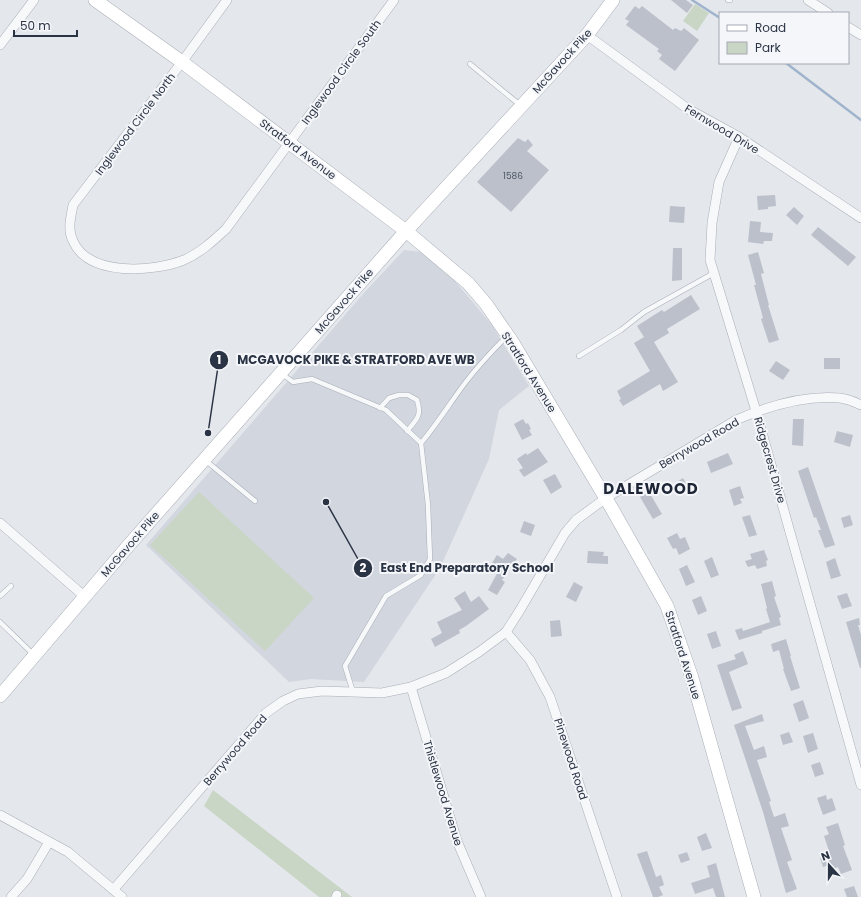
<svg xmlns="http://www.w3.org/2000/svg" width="861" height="897" font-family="Poppins,sans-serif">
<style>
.built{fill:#d2d6de}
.green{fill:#c9d6c5}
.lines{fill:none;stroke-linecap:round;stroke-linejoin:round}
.stream{stroke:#9fb4cc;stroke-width:2.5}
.building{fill:#bbc0ca}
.lane-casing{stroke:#a9aeb7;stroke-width:5.5}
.street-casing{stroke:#a9aeb7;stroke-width:10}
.secondary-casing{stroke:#a9aeb7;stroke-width:14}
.lane{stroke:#f7f8fa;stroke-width:4.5}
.street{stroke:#f7f8fa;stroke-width:9}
.secondary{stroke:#fff;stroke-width:13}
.labels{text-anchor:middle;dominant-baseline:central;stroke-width:4;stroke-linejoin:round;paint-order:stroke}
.number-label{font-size:9px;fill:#4f5766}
.street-label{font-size:11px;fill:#2b3445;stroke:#f4f6f9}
.district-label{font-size:15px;font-weight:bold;letter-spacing:1px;fill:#1d2536;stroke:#f4f6f9}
.leader{fill:none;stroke:#2b3445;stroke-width:1.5}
.callout-dot{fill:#2b3445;stroke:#f4f6f9;stroke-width:1.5}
.mark-label{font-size:12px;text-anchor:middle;font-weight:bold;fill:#fff}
.callout-label{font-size:12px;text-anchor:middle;font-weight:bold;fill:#2b3445;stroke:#f4f6f9;stroke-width:4;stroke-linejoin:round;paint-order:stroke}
</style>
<rect width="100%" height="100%" fill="#e4e7ec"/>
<path class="built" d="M 404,250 L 421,252 L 450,275 L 492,325 L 529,386 L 499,410 L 489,459 L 440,568 L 364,682 L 311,679 L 289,682 L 146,545 L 363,294 Z"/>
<g class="green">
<path d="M 695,4 L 709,13 L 697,31 L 683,21 Z"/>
<path d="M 199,492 L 314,598 L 265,651 L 150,545 Z"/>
<path d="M 213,790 L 352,897 L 319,897 L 204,806 Z"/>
</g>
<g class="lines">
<g class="stream">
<path d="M 692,0 L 720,18"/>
<path d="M 786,63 L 861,120"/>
</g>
</g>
<g class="building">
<path d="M 671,0 L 686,0 L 693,5 L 687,13 Z"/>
<path d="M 635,6 L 639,9 L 642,6 L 673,30 L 675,28 L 681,31 L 684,28 L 699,40 L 675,71 L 659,59 L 662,55 L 657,51 L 659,49 L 626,25 L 629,21 L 625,19 Z"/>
<path d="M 518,138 L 525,142 L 528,139 L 533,145 L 527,151 L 549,170 L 511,212 L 477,182 Z"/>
<path d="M 775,195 L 776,206 L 768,207 L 768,209 L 758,210 L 757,196 Z"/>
<path d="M 670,206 L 685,207 L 684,223 L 669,222 Z"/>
<path d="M 794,207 L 804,216 L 797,225 L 786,215 Z"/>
<path d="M 750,221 L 761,222 L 760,232 L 773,233 L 772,241 L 764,241 L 763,244 L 748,242 Z"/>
<path d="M 818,227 L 856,257 L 848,266 L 811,235 Z"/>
<path d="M 673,248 L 682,248 L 682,280 L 672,281 Z"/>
<path d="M 758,252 L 764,273 L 761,274 L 769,305 L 768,305 L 779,340 L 769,343 L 761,319 L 763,318 L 754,285 L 756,285 L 748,255 Z"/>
<path d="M 691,295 L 700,309 L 667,329 L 669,333 L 654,342 L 678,382 L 663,391 L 660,384 L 623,406 L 619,400 L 621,399 L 617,391 L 650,371 L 634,343 L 644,337 L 637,326 L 662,310 L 664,312 Z"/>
<rect x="824" y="358" width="16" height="11"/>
<path d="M 776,361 L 790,370 L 783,380 L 769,371 Z"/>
<path d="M 523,419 L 526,424 L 528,423 L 531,429 L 529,430 L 532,435 L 522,440 L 514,424 Z"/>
<path d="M 793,419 L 804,419 L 803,446 L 792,445 Z"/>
<path d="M 837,431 L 853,435 L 850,447 L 834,442 Z"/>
<path d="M 538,448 L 548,462 L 524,477 L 519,470 L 523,468 L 517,459 L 526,453 L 527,455 Z"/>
<path d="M 728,453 L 733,464 L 711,473 L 707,462 Z"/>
<path d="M 808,467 L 835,545 L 825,548 L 818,530 L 821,530 L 816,517 L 814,518 L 798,471 Z"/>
<path d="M 555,474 L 562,487 L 551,494 L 543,480 Z"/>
<path d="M 683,478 L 690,490 L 684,493 L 677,482 Z"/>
<path d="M 740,486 L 744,498 L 740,499 L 742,503 L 734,506 L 729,490 Z"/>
<path d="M 649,492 L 662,514 L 653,519 L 640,497 Z"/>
<path d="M 750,515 L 757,535 L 749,537 L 742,517 Z"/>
<path d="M 850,515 L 853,525 L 844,528 L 841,518 Z"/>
<path d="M 524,521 L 535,525 L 531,536 L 520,532 Z"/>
<path d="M 677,533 L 680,539 L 685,537 L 690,549 L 679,555 L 676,548 L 673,549 L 667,538 Z"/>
<path d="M 764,550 L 768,560 L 766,561 L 767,566 L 757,569 L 755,565 L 748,567 L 745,561 L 752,559 L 750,554 Z"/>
<path d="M 588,551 L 604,552 L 603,556 L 608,556 L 608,564 L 587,563 Z"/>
<path d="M 508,553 L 517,559 L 502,580 L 505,582 L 497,595 L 488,590 L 500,568 L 492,563 L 497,555 L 503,559 Z"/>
<path d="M 712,557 L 719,575 L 711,578 L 704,561 Z"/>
<path d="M 835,558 L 841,576 L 831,579 L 826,562 Z"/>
<path d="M 687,565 L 695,582 L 686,586 L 679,569 Z"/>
<path d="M 772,581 L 776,596 L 774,597 L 781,617 L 779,618 L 781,625 L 762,631 L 762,633 L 739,640 L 735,630 L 742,628 L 743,631 L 770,622 L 766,609 L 767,608 L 761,584 Z"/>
<path d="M 574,582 L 583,587 L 576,602 L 566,597 Z"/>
<path d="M 465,591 L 471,602 L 479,596 L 489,609 L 466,626 L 459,630 L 460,633 L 435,647 L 431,639 L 442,633 L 437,622 L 462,610 L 454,598 Z"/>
<path d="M 847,593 L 852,606 L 842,609 L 837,596 Z"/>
<path d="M 701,596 L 707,611 L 698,615 L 692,600 Z"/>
<path d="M 859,618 L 860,625 L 858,625 L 861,635 L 861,668 L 860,668 L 846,622 Z"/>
<path d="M 560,620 L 562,636 L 551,637 L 550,621 Z"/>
<path d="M 716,631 L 721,646 L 712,649 L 707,634 Z"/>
<path d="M 786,639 L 791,656 L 790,656 L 800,688 L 791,691 L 783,669 L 784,669 L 779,650 L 773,652 L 771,644 Z"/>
<path d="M 743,651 L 748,664 L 729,672 L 742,708 L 732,711 L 717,665 L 736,659 L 734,655 Z"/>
<path d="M 803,700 L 809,718 L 799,722 L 793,704 Z"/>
<path d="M 762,714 L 764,721 L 745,726 L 754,750 L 764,746 L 767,757 L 757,760 L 771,801 L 769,802 L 774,817 L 785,813 L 789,826 L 781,828 L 792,860 L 787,862 L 797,889 L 786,893 L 763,812 L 734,725 Z"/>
<path d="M 789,732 L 793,742 L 783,745 L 780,735 Z"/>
<path d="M 813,733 L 818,749 L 808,753 L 803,736 Z"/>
<path d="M 820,762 L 824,774 L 815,777 L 811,765 Z"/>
<path d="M 826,795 L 827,800 L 832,798 L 836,810 L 823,815 L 817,798 Z"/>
<path d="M 838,823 L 845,845 L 843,846 L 852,870 L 841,874 L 838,867 L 830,870 L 829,865 L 823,867 L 820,858 L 830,854 L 824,836 L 829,834 L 826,827 Z"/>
<path d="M 706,833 L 712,848 L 702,851 L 697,837 Z"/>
<path d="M 647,851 L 656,877 L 661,875 L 664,885 L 659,887 L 663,895 L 658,897 L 653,897 L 637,854 Z"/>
<path d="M 687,852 L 690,860 L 681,863 L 678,855 Z"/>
<path d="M 716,863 L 725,897 L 716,897 L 713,888 L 695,894 L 691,883 L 710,877 L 707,866 Z"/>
<path d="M 854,886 L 858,897 L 847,897 L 844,889 Z"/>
</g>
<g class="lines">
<defs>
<g id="lane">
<path d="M 728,0 L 730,0"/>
<path d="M 470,64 L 520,105"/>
<path d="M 579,356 L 621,330 L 644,312 L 714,273"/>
<path d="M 282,374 L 293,382 L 312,379 L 386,410 L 421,443 C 437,424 450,403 465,383 C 478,366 492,351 507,336"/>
<path d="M 380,408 L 389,398 L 399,395 L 408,395 L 417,400 C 422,416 417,419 407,431"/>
<path d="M 205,460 L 255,501"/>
<path d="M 0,596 L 11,586"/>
<path d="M 0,622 L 34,655"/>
<path d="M 353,692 L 345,666 L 386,596 L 421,575 L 430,559 L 428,505 L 421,443"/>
</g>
<g id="street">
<path d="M 227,0 L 182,62 L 73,205 C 71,217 67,229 73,241 C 89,277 154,272 184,260 C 200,253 213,241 226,229 L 394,0"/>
<path d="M 808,0 L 828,13"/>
<path d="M 848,27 L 861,35"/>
<path d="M 587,35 L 688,109 L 739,137 L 861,218"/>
<path d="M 0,45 L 34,0"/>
<path d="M 739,137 L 719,182 L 712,223 L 710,260 L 756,411 L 861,785"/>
<path d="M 0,523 L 84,596"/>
<path d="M 506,632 L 530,660 L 550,697 L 617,897"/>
<path d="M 411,687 L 457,841 L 481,897"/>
<path d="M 0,815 L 68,852 L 122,897"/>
<path d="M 114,889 L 266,713 L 283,701 L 298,694 L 322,691 L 382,693 L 411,687 L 446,673 L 479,652 L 506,632 L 520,610 L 565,533 L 576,520 L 606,498 L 736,420 C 768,406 805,395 840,398 C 847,399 855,402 861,405"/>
<path d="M 11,897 L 27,879 L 49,842"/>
<path d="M 336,897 L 337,895"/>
</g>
<g id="secondary">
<path d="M 95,0 L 182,62 L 406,231 L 468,283 L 486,304 L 513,343 L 611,507 L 667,606 L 692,678 L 754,897"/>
<path d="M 0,696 L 128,546 L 406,231 L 587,35 L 613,0"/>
</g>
</defs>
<use href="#lane" class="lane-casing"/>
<use href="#street" class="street-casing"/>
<use href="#secondary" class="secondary-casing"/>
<use href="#lane" class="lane"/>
<use href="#street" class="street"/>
<use href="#secondary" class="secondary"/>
</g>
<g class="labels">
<g class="number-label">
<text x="513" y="176">1586</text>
</g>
<g class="street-label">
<text transform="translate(562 61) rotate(-48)">McGavock Pike</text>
<text transform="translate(341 72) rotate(-54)">Inglewood Circle South</text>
<text transform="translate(135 124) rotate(-53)">Inglewood Circle North</text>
<text transform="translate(722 129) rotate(31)">Fernwood Drive</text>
<text transform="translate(298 149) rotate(37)">Stratford Avenue</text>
<text transform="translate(344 301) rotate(-49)">McGavock Pike</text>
<text transform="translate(529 372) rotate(58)">Stratford Avenue</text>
<text transform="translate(699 443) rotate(-30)">Berrywood Road</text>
<text transform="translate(770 460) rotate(74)">Ridgecrest Drive</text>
<text transform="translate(130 544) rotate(-49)">McGavock Pike</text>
<text transform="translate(683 655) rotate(72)">Stratford Avenue</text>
<text transform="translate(235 750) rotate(-49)">Berrywood Road</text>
<text transform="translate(571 759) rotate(72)">Pinewood Road</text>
<text transform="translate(443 793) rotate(73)">Thistlewood Avenue</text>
</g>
<g class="district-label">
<text x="651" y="488">DALEWOOD</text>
</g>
</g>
<path class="leader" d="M208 433L219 360M326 502L363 568"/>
<g class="callout-dot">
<circle cx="208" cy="433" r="4"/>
<circle cx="326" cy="502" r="4"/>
<circle cx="219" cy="360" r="10"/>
<circle cx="363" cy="568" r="10"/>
</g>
<g class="mark-label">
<text x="219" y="364">1</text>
<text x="363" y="572">2</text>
</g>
<g class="callout-label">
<text x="356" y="364">MCGAVOCK PIKE &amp; STRATFORD AVE WB</text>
<text x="467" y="572">East End Preparatory School</text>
</g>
<rect x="719" y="12" width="130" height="52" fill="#f4f6f9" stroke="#a4a8b1"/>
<rect x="727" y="25" width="20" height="6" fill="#ffffff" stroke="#a4a8b1"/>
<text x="755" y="32" font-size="12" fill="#2b3445">Road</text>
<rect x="727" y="42" width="20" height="12" fill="#c9d6c5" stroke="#a4a8b1"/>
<text x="755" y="52" font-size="12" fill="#2b3445">Park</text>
<g transform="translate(829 865) rotate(339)" stroke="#f4f6f9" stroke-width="3" paint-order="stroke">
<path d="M0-3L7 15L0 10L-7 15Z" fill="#2b3445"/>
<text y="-6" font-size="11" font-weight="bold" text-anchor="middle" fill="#2b3445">N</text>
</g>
<path d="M14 30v6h63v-6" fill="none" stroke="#2b3445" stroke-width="2"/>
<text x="20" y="30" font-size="12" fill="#2b3445" stroke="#f4f6f9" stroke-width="3" paint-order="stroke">50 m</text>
</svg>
